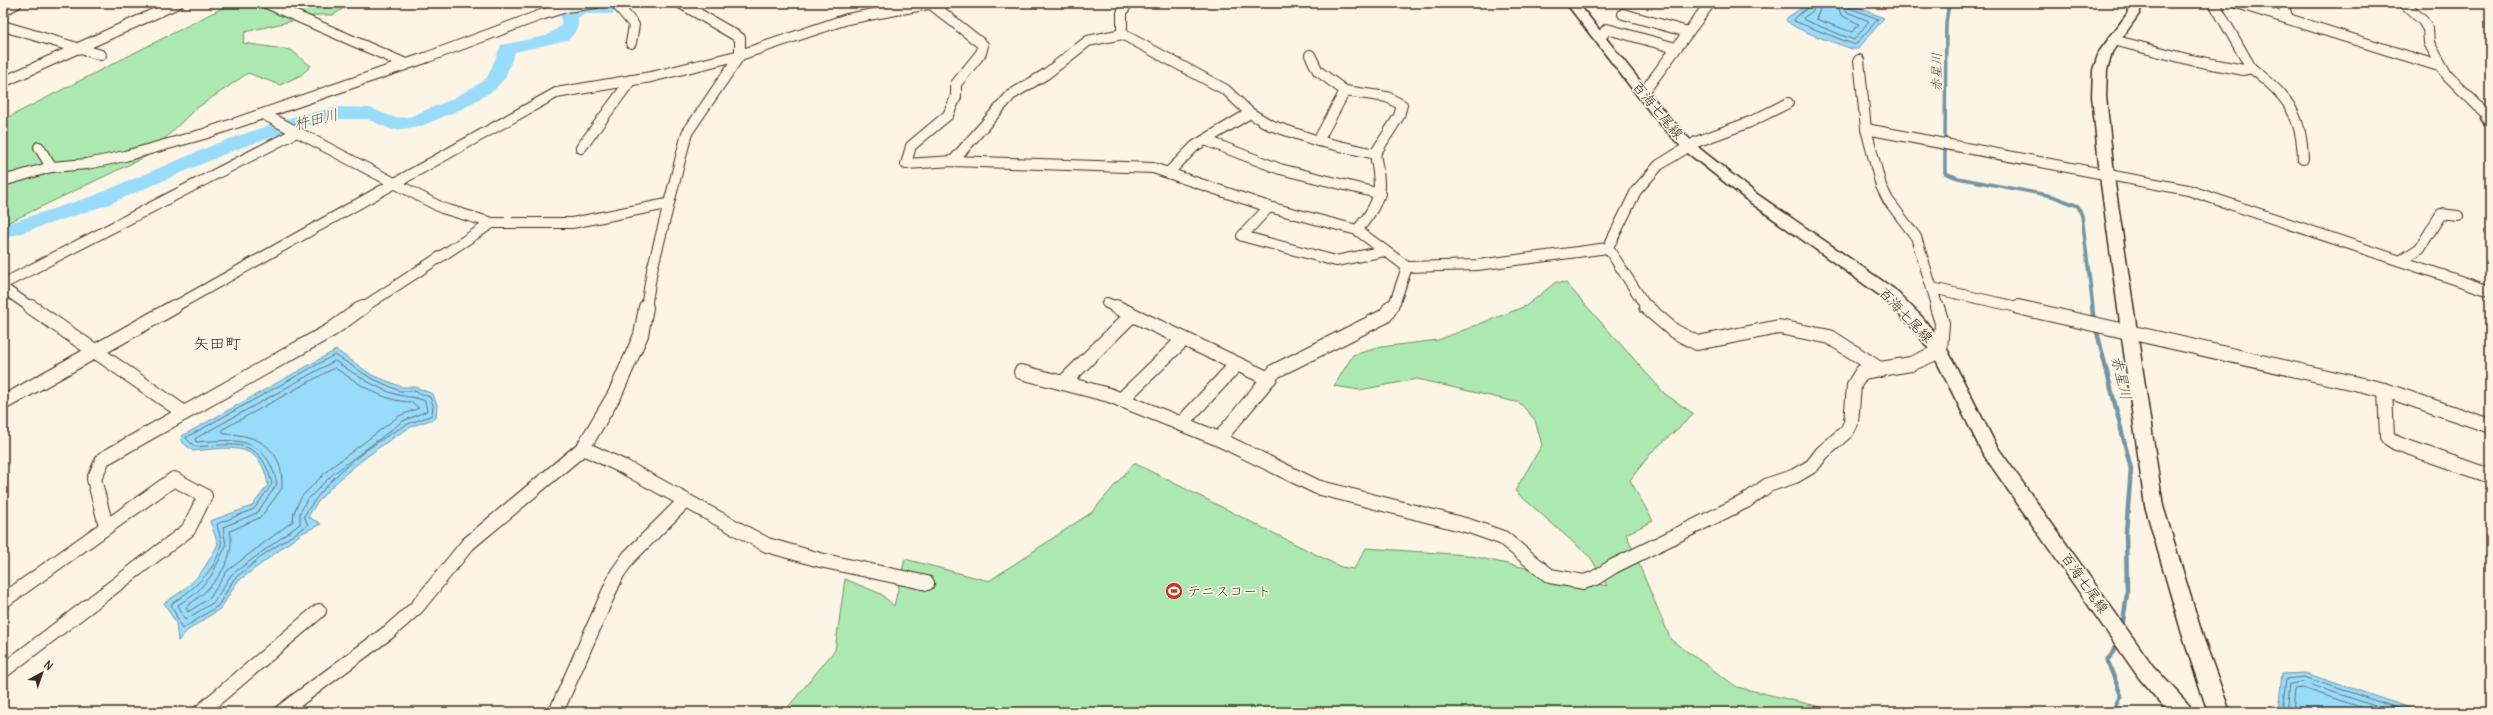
<svg xmlns="http://www.w3.org/2000/svg" width="2493" height="715" font-family="Delius,'Klee One',sans-serif">
<style>
.green{fill:#ace9b0;stroke:#748a67}
.water{fill:#99dbfb;stroke:#7394a3}
.lines{fill:none;stroke-linecap:round;stroke-linejoin:round}
.shore{stroke:#617176;stroke-width:1}
.stream-far1{stroke:#7394a3;stroke-width:3.5}
.stream{stroke:#7394a3;stroke-width:4.5}
.river{fill:#99dbfb;fill-rule:evenodd}
.street-far1-casing{stroke:#3b2a1e;stroke-width:12}
.street-casing{stroke:#3b2a1e;stroke-width:16}
.secondary-casing{stroke:#3b2a1e;stroke-width:3}
.street-far1{stroke:#fcf5e5;stroke-width:10}
.street{stroke:#fcf5e5;stroke-width:14}
.secondary{fill:#fcf5e5;fill-rule:evenodd}
.labels{text-anchor:middle;dominant-baseline:central;stroke-width:3.5;stroke-linejoin:round;paint-order:stroke}
.far-water-label{font-size:13px;font-style:italic;fill:#525655;stroke:#fcf5e5}
.street-label{font-size:14px;fill:#3b2a1e;stroke:#fcf5e5}
.poi-label{font-size:14px;fill:#3b2a1e;stroke:#fcf5e5;text-anchor:start}
.water-label{font-size:15px;font-style:italic;fill:#525655;stroke:#fcf5e5}
.quarter-label{font-size:16px;fill:#3b2a1e;stroke:#fcf5e5}
</style>
<rect width="100%" height="100%" fill="#fcf5e5"/>
<filter id="ink" filterUnits="userSpaceOnUse"><feTurbulence type="fractalNoise" baseFrequency=".025" numOctaves="2"/><feDisplacementMap in="SourceGraphic" scale="8" xChannelSelector="R" yChannelSelector="G"/><feConvolveMatrix kernelMatrix="1 2 1 2 8 2 1 2 1" color-interpolation-filters="sRGB"/></filter>
<g filter="url(#ink)">
<g class="green">
<path d="M 232,3 L 352,3 L 333,15 L 318,15 L 245,32 L 243,43 L 291,50 L 311,66 L 301,75 L 280,85 L 248,73 L 194,110 L 147,156 L 3,225 L 3,120 Z"/>
<path d="M 1556,282 L 1566,283 L 1665,394 L 1694,414 L 1652,452 L 1630,480 L 1653,521 L 1626,534 L 1671,640 L 1737,687 L 1842,712 L 784,712 L 835,650 L 845,579 L 881,594 L 894,606 L 905,559 L 989,581 L 1092,512 L 1134,463 L 1341,567 L 1354,569 L 1366,548 L 1467,555 L 1607,586 L 1591,558 L 1515,491 L 1542,445 L 1535,420 L 1520,403 L 1417,379 L 1360,390 L 1334,386 L 1353,355 L 1381,347 L 1438,340 L 1526,306 Z"/>
</g>
<g class="water">
<path d="M 1809,3 L 1847,3 L 1884,18 L 1858,49 L 1852,49 C 1837,43 1795,31 1786,20 L 1788,17 Z"/>
<path d="M 336,350 L 372,375 L 402,387 L 415,387 L 433,394 L 437,405 L 436,418 C 426,422 415,424 407,429 C 377,447 323,487 308,517 L 321,524 L 302,533 L 237,582 L 221,608 L 187,631 L 178,641 L 176,623 L 164,603 C 194,584 201,576 218,544 L 210,521 L 252,506 L 268,485 C 261,439 228,448 193,451 L 181,441 L 182,436 Z"/>
<path d="M 2305,673 L 2422,712 L 2278,712 L 2282,674 Z"/>
</g>
<g class="lines">
<g class="shore">
<path d="M 1810,3 L 1809,7 L 1794,18 L 1794,21 L 1855,45 L 1878,19 L 1850,8 L 1848,3"/>
<path d="M 1816,3 L 1813,11 L 1803,18 L 1804,20 L 1854,40 L 1869,21 L 1847,12 L 1843,3"/>
<path d="M 1822,3 L 1816,19 L 1852,32 L 1859,24 L 1841,15 L 1837,3"/>
<path d="M 335,355 L 371,378 L 400,391 L 414,391 L 430,397 L 433,405 L 432,415 C 424,419 414,421 406,425 C 368,445 326,479 304,516 L 308,525 L 266,553 L 234,579 L 218,606 L 182,629 L 171,604 C 191,591 216,571 221,546 C 222,540 218,530 217,524 L 254,509 L 272,484 C 261,437 235,444 195,447 L 186,438 Z"/>
<path d="M 335,361 C 355,374 375,388 398,395 C 407,397 416,397 425,401 L 427,411 L 403,421 L 333,474 L 307,500 L 300,513 L 300,524 L 231,575 L 214,602 L 185,620 L 178,605 L 195,594 L 211,576 L 226,546 L 223,527 L 257,513 L 277,484 C 266,436 238,439 196,442 L 195,439 Z"/>
<path d="M 335,368 C 358,383 383,402 412,402 L 419,408 L 399,416 L 329,469 L 302,496 L 294,512 L 293,521 L 227,571 L 210,598 L 188,612 L 186,607 C 210,590 237,563 230,531 L 261,517 L 282,488 C 284,449 259,434 224,434 L 222,430 Z"/>
<path d="M 2282,712 L 2286,679 L 2304,677 L 2409,712"/>
<path d="M 2287,712 L 2290,684 L 2303,682 L 2393,712"/>
<path d="M 2293,712 L 2295,689 L 2303,688 L 2375,712"/>
</g>
<g class="stream-far1">
<path d="M 1945,141 L 1946,23 L 1949,3"/>
<path d="M 1945,145 L 1945,173 L 1958,178 L 2052,196 L 2078,206 L 2082,216 L 2093,308"/>
</g>
<g class="stream">
<path d="M 2092,307 L 2094,321"/>
<path d="M 2096,328 L 2131,469 L 2126,532 L 2127,594 L 2122,628"/>
<path d="M 2112,712 L 2121,695 L 2107,660 L 2114,652 L 2117,640"/>
</g>
<path class="river" d="M 605,3 L 623,3 L 613,14 L 584,14 L 578,17 C 579,28 576,33 567,40 L 515,52 L 505,78 L 494,90 L 464,108 L 419,127 L 393,130 L 367,119 L 339,119 L 307,125 L 232,151 L 107,205 L 3,239 L 3,225 L 93,196 L 218,143 L 296,116 L 339,107 L 370,108 L 396,118 L 409,117 L 450,100 L 482,82 L 488,76 L 501,45 L 546,36 L 561,26 C 562,22 560,17 562,13 C 570,0 595,10 605,3 Z"/>
<defs>
<g id="street-far1">
<path d="M 266,3 L 406,64"/>
<path d="M 621,3 L 619,7 L 634,25 L 631,43"/>
<path d="M 2237,3 L 2442,67"/>
<path d="M 2282,3 L 2288,18"/>
<path d="M 2404,3 L 2423,21 L 2428,29 L 2429,43 L 2447,75 L 2490,118"/>
<path d="M 931,4 L 983,45 L 981,53 L 956,84 L 956,97 L 948,115 L 911,146 L 906,164 L 953,161 L 1153,168 L 1269,207 L 1357,230 L 1407,267 L 1395,302 L 1391,308"/>
<path d="M 3,11 L 17,3"/>
<path d="M 1623,14 L 1688,32"/>
<path d="M 3,26 L 101,55"/>
<path d="M 1122,34 L 1122,13 L 1127,3"/>
<path d="M 1600,38 L 1607,29 L 1676,48"/>
<path d="M 2113,40 L 2191,60 L 2244,70 L 2251,68 L 2214,3"/>
<path d="M 1310,55 L 1318,71 L 1345,91"/>
<path d="M 1859,60 L 1866,129 L 1881,186 L 1888,200 L 1916,237 L 1938,308"/>
<path d="M 2251,68 C 2286,94 2302,114 2303,159"/>
<path d="M 3,82 L 178,3"/>
<path d="M 1643,93 L 1710,3"/>
<path d="M 263,114 L 442,208 L 492,223 L 572,223 L 667,204"/>
<path d="M 1866,129 L 2188,190 L 2490,291"/>
<path d="M 1205,140 L 1280,169 L 1381,194"/>
<path d="M 1318,141 L 1345,91 L 1387,97 L 1402,105 L 1399,116 L 1375,154 C 1382,190 1382,202 1357,230"/>
<path d="M 39,147 L 51,167"/>
<path d="M 581,148 L 631,80"/>
<path d="M 953,161 L 1011,95 L 1046,74 L 1088,41 L 1122,34 L 1226,90 L 1250,113 L 1270,125 L 1318,141 L 1375,154"/>
<path d="M 1169,172 L 1195,146 L 1250,113"/>
<path d="M 3,181 L 51,167 L 87,164 L 125,156 L 204,134 L 428,57 L 541,15 L 566,7 L 596,3"/>
<path d="M 1269,207 L 1242,236 L 1336,261 L 1385,251"/>
<path d="M 1608,248 L 1647,308"/>
<path d="M 2400,261 L 2420,248 L 2441,214 L 2458,216"/>
<path d="M 1407,267 L 1478,265 L 1608,248 L 1636,191 L 1659,165 L 1696,142 L 1750,122 L 1788,103"/>
<path d="M 3,284 L 297,132"/>
<path d="M 3,288 L 32,308"/>
<path d="M 1932,288 L 2022,308"/>
<path d="M 1107,303 L 1118,308"/>
<path d="M 172,308 L 556,93 L 651,77 L 740,55 L 847,19 L 934,3"/>
<path d="M 362,308 L 492,223"/>
<path d="M 646,308 L 652,270 L 687,133 L 740,55 L 740,38 L 680,3"/>
</g>
<g id="street">
<path d="M 31,307 L 183,412"/>
<path d="M 1116,307 L 1269,379"/>
<path d="M 1646,307 L 1674,331 L 1697,343 L 1779,327 L 1830,337 L 1881,370"/>
<path d="M 2018,307 L 2385,390"/>
<path d="M 1021,372 L 1109,395 L 1219,439 L 1317,487 L 1469,526 L 1503,538 L 1550,576 L 1584,582 L 1595,578 L 1614,566 L 1746,501 L 1768,485 L 1795,476 L 1812,466 L 1822,453 L 1847,431 L 1851,423 L 1854,385 L 1862,372 L 1911,364 L 1940,351 L 1942,323 L 1937,307"/>
<path d="M 1063,383 L 1132,315"/>
<path d="M 1121,400 L 1184,339"/>
<path d="M 3,403 L 174,307"/>
<path d="M 1181,424 L 1237,364"/>
<path d="M 2490,426 L 2385,390 L 2387,437 L 2396,443 L 2490,476"/>
<path d="M 1219,439 L 1275,371 L 1385,316 L 1391,307"/>
<path d="M 583,448 L 626,468 L 767,545 L 820,560 L 927,583"/>
<path d="M 106,526 L 94,479 L 103,459 L 331,330 L 363,307"/>
<path d="M 3,601 L 174,479 L 205,496 L 188,530 L 3,671"/>
<path d="M 200,712 L 319,611"/>
<path d="M 281,712 L 390,631 L 417,607 L 468,544 L 583,448 L 615,394 L 641,335 L 646,307"/>
<path d="M 556,712 L 617,574 L 629,557 L 685,501"/>
</g>
<g id="secondary">
<path d="M 1566,3 L 1578,3 L 1663,110 L 1694,144 L 1757,194 L 1894,289 L 1923,318 L 1948,351 L 1996,445 L 2153,666 L 2189,705 L 2192,712 L 2168,712 L 2139,678 L 1983,454 L 1933,354 L 1911,326 L 1882,297 L 1747,200 L 1684,150 L 1653,116 Z"/>
<path d="M 2131,3 L 2143,3 L 2139,14 L 2112,52 L 2107,70 L 2106,96 L 2115,184 L 2163,506 L 2203,637 L 2230,712 L 2208,712 L 2183,637 L 2145,506 L 2101,184 L 2092,96 L 2093,70 L 2099,52 L 2127,14 Z"/>
<path d="M 2490,114 L 2490,126 L 2485,125 L 2481,118 L 2483,115 Z"/>
</g>
</defs>
<use href="#street-far1" class="street-far1-casing"/>
<use href="#street" class="street-casing"/>
<use href="#secondary" class="secondary-casing"/>
<use href="#street-far1" class="street-far1"/>
<use href="#street" class="street"/>
<use href="#secondary" class="secondary"/>
</g>
</g>
<defs>
<symbol id="stadium-disc" viewBox="-11 -11 22 22"><circle r="9.5" fill="#c8321e" stroke="#fcf5e5"/><path d="M0-5a6.5 5 0 1 0 0 10a6.5 5 0 1 0 0-10ZM-3.5-1.8h7v3.6h-7Z" fill="#fff"/></symbol>
</defs>
<g fill-rule="evenodd">
<use href="#stadium-disc" x="1164" y="581" width="20" height="20"/>
</g>
<g class="labels">
<g class="far-water-label">
<text transform="translate(1936 72) rotate(-90)">赤星川</text>
</g>
<g class="street-label">
<text transform="translate(1658 110) rotate(50)">百海七尾線</text>
<text transform="translate(1906 315) rotate(46)">百海七尾線</text>
<text transform="translate(2085 583) rotate(55)">百海七尾線</text>
</g>
<g class="poi-label">
<text x="1187" y="591">テニスコート</text>
</g>
<g class="water-label">
<text transform="translate(316 119) rotate(-14)">杵田川</text>
<text transform="translate(2122 378) rotate(77)">赤星川</text>
</g>
<g class="quarter-label">
<text x="217" y="343">矢田町</text>
</g>
</g>
<rect width="2493" height="715" fill="none" stroke="#fcf5e5" stroke-width="16"/>
<rect x="8" y="8" width="2477" height="699" fill="none" stroke="#3b2a1e" stroke-width="1.5" filter="url(#ink)"/>
<g transform="translate(42 673) rotate(40)" stroke="#fcf5e5" stroke-width="3" paint-order="stroke">
<path d="M0-3L7 15L0 10L-7 15Z" fill="#3b2a1e"/>
<text y="-6" font-size="11" font-weight="bold" text-anchor="middle" fill="#3b2a1e">N</text>
</g>
</svg>
